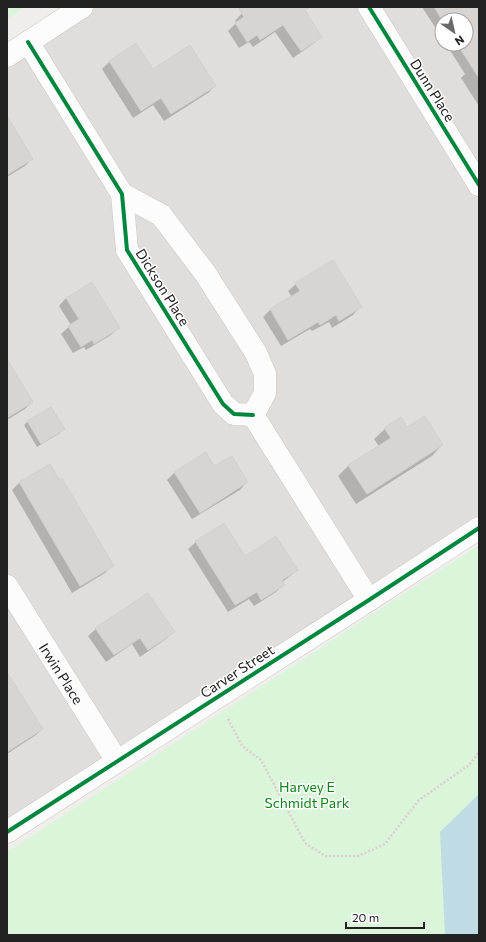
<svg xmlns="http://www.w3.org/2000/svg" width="486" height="942" font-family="Commissioner,sans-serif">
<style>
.residential{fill:#dfdedc;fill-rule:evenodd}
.park{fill:#daf5da}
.water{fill:#bfdbe3}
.shadow{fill:#0003}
.building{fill:#d7d4d2;stroke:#d3d0cc}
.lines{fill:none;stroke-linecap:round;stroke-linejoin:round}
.minor-casing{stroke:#c9c8c7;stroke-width:23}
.path{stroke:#dccecd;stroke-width:2.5;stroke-dasharray:2 2;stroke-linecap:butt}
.minor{stroke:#fdfcfc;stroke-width:22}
.cycleway-casing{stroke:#fff;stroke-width:6}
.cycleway{stroke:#00873e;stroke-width:4}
.labels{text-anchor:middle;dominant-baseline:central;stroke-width:3;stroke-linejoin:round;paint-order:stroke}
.street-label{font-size:14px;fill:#222;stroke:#fff}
.park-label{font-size:14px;fill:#0c8416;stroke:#fff}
</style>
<rect width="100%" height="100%" fill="#f0eeeb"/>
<path class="residential" d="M 82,7 L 479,7 L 479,528 L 7,832 L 7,58 ZM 442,20 L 466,20 L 466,44 L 442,44 Z"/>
<g class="park">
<path d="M 7,7 L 26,7 L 7,19 Z"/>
<path d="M 479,545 L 479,935 L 7,935 L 7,852 Z"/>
</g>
<path class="water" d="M 479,794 L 479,935 L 445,935 L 440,832 Z"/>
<g class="shadow">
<path d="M 252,7 L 301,7 L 321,37 L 313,44 L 293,58 L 275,32 L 253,47 L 249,42 L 239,48 L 228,31 L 236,23 L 235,21 L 242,13 Z"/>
<path d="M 422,7 L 479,7 L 479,106 L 461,78 L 465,74 L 446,44 L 466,44 L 466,20 L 442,20 L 442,38 Z"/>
<path d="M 110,61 L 215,86 L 208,93 L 164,121 L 153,105 L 133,118 L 102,69 Z"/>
<path d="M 7,134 L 32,159 L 25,166 L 7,177 Z"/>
<path d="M 296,284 L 360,307 L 353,315 L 332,328 L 329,322 L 312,331 L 310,329 L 281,346 L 263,317 L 270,310 L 292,297 L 288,291 Z"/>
<path d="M 66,298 L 119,327 L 111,335 L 86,350 L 84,347 L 73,353 L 61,334 L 71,325 L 59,306 Z"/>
<path d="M 7,369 L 32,402 L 25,409 L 7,420 Z"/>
<path d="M 28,421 L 63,429 L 60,433 L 37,447 L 24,425 Z"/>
<path d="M 407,428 L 442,445 L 432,456 L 356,504 L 338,476 L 349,465 L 379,446 L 374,439 L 385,429 Z"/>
<path d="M 50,465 L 113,565 L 105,573 L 72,593 L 12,490 L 19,483 Z"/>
<path d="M 214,468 L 247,482 L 240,490 L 192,519 L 167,480 L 175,472 Z"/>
<path d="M 196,542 L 245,557 L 297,570 L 289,577 L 282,582 L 284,585 L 276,592 L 254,606 L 249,599 L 228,612 L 188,549 Z"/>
<path d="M 96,629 L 173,632 L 166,639 L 140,657 L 132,644 L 106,662 L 88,636 Z"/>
<path d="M 7,688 L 42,729 L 36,735 L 7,754 Z"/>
</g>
<g class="building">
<path d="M 238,7 L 310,7 L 305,10 L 322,37 L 301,51 L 283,25 L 260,40 L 257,35 L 247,42 L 235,23 L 244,17 Z"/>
<path d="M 434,7 L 479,7 L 479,78 L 457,44 L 466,44 L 466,20 L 442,20 Z"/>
<path d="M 136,43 L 153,69 L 190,45 L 216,86 L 171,114 L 161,98 L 141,111 L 109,61 Z"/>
<path d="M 7,116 L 33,159 L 7,175 Z"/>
<path d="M 333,260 L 362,307 L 339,321 L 336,315 L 320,325 L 318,322 L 288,340 L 270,309 L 300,291 L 295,283 Z"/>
<path d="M 92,282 L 120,328 L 94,344 L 92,340 L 81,347 L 68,326 L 79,319 L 66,298 Z"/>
<path d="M 7,359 L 33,402 L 7,418 Z"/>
<path d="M 51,407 L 65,429 L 41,444 L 27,421 Z"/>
<path d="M 425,416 L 443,445 L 367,494 L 348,465 L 391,438 L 384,428 L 401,417 L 407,427 Z"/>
<path d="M 206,452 L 214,466 L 232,456 L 248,482 L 200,513 L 174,472 Z"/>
<path d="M 50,464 L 59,480 L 62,478 L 114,566 L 80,586 L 19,482 Z"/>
<path d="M 224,523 L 245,556 L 276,536 L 298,570 L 282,580 L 285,585 L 261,600 L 257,592 L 235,605 L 195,541 Z"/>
<path d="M 148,593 L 175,632 L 148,650 L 140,638 L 114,655 L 95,628 Z"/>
<path d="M 7,672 L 43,729 L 7,752 Z"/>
</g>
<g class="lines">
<defs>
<g id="minor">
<path d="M 369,7 L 479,185"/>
<path d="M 28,42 L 122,194 L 127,250 L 223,404 L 234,414 L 253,415"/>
<path d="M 7,56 L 82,7"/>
<path d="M 122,194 L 161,215 L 205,273 L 256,353 L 265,374 L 265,393 L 253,415"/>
<path d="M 253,415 L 369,600"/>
<path id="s1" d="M 7,586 L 117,761"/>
<path d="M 7,832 L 369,600 L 479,528"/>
</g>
</defs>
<use href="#minor" class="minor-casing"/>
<path class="path" d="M 228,719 L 242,746 L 261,760 L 305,843 L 325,856 L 358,856 L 385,844 L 419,800 L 469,765 L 479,752"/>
<use href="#minor" class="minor"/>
<defs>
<g id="cycleway">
<path d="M 369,7 L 479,185"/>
<path d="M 28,42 L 122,194 L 127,250 L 223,404 L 234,414 L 253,415"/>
<path d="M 7,832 L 369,600 L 479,528"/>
</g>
</defs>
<use href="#cycleway" class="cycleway-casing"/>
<use href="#cycleway" class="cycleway"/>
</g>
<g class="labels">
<g class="street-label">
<text transform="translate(433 90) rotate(58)">Dunn Place</text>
<text transform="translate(163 287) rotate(58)">Dickson Place</text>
<text transform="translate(237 671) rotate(-33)">Carver Street</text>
<text stroke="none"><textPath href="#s1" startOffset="103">Irwin Place</textPath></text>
</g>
<g class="park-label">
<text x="307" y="786">Harvey E<tspan x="307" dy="16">Schmidt Park</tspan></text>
</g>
</g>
<rect width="486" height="942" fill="none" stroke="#222222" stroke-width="16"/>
<g transform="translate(454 32) rotate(146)"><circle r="19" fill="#ffffff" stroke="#a7a7a7"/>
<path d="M0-3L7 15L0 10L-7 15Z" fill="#6a6968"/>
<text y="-6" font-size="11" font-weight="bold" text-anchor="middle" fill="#222222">N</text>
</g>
<path d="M346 922v6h78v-6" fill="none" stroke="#222222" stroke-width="2"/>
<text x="352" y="922" font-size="12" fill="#222222" stroke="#ffffff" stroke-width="3" paint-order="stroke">20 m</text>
</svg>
